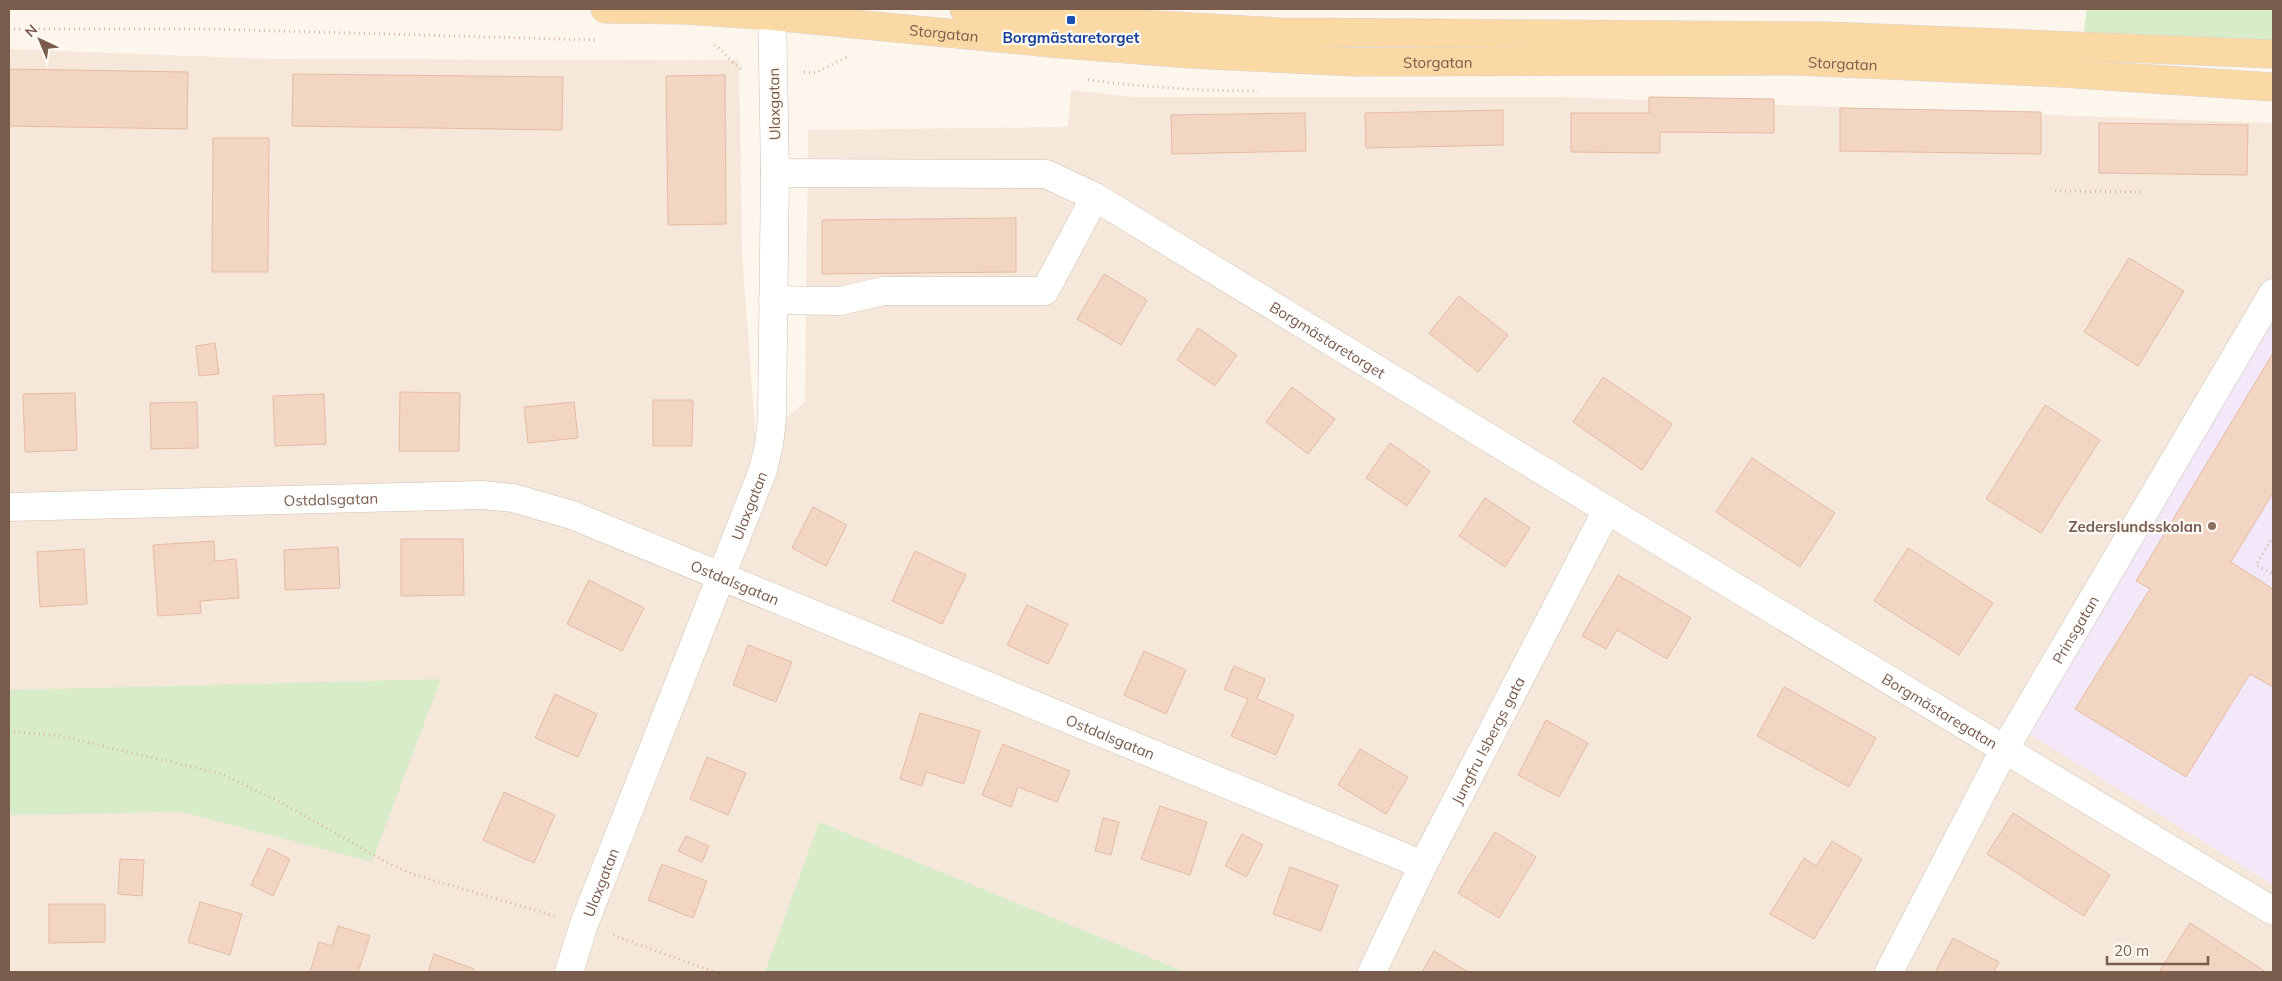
<svg xmlns="http://www.w3.org/2000/svg" width="2282" height="981" font-family="Mulish,sans-serif">
<style>
.residential{fill:#f5e8da}
.education{fill:#f3e8fa}
.green{fill:#d8ecc9}
.building{fill:#f3d5c3;stroke:#e6bba3}
.lines{fill:none;stroke-linecap:round;stroke-linejoin:round}
.minor-casing{stroke:#d1beb0;stroke-width:29}
.major-casing{stroke:#dad1cd;stroke-width:29}
.path{stroke:#d9b8a5;stroke-width:3;stroke-dasharray:1 4;stroke-linecap:butt}
.minor{stroke:#fff;stroke-width:28}
.major{stroke:#fbd9a5;stroke-width:28}
.transit-dot{fill:#1a4fb4;stroke:#fffaf3;stroke-width:2}
.education-dot{fill:#8d6e63;stroke:#fffaf3;stroke-width:2}
.labels{text-anchor:middle;dominant-baseline:central;stroke-width:4.5;stroke-linejoin:round;paint-order:stroke}
.street-label{font-size:15px;fill:#7a5c4d;stroke:#fffaf3}
.transit-label{font-size:15px;font-weight:bold;fill:#164399;stroke:#fffaf3}
.education-label{font-size:15px;font-weight:bold;fill:#785e54;stroke:#fffaf3;text-anchor:end}
</style>
<rect width="100%" height="100%" fill="#fdf6ec"/>
<path class="residential" d="M 9,49 L 272,59 L 739,60 L 742,253 L 756,442 L 805,402 L 808,130 L 1068,127 L 1071,90 L 1132,97 L 1563,97 L 2273,123 L 2273,972 L 9,972 Z"/>
<path class="education" d="M 2273,320 L 2273,885 L 2028,733 Z"/>
<g class="green">
<path d="M 2087,9 L 2273,9 L 2273,44 L 2083,38 Z"/>
<path d="M 441,679 L 372,862 L 182,812 L 9,815 L 9,690 Z"/>
<path d="M 819,822 L 1183,971 L 1183,972 L 765,972 Z"/>
</g>
<g class="building">
<path d="M 9,69 L 188,72 L 187,129 L 9,126 Z"/>
<path d="M 293,74 L 563,77 L 562,130 L 292,126 Z"/>
<path d="M 725,75 L 726,224 L 668,225 L 666,76 Z"/>
<path d="M 1649,97 L 1774,99 L 1774,133 L 1660,132 L 1660,153 L 1571,152 L 1571,113 L 1649,113 Z"/>
<path d="M 1840,108 L 2041,112 L 2041,154 L 1840,151 Z"/>
<path d="M 1503,110 L 1503,145 L 1366,148 L 1365,113 Z"/>
<path d="M 1305,113 L 1306,151 L 1172,154 L 1171,115 Z"/>
<path d="M 2099,123 L 2248,125 L 2247,175 L 2099,173 Z"/>
<path d="M 213,138 L 269,138 L 268,272 L 212,272 Z"/>
<path d="M 1016,218 L 1016,272 L 822,274 L 822,220 Z"/>
<path d="M 2129,258 L 2184,291 L 2138,366 L 2084,332 Z"/>
<path d="M 1104,274 L 1147,300 L 1121,345 L 1077,319 Z"/>
<path d="M 1459,296 L 1508,335 L 1478,372 L 1429,333 Z"/>
<path d="M 1198,328 L 1237,355 L 1215,386 L 1177,360 Z"/>
<path d="M 215,343 L 219,374 L 199,376 L 196,346 Z"/>
<path d="M 2273,353 L 2273,493 L 2231,562 L 2273,589 L 2273,687 L 2250,674 L 2186,777 L 2075,709 L 2150,589 L 2136,581 Z"/>
<path d="M 1603,377 L 1672,424 L 1642,470 L 1573,422 Z"/>
<path d="M 1292,387 L 1335,419 L 1308,454 L 1266,422 Z"/>
<path d="M 400,392 L 460,393 L 459,451 L 399,451 Z"/>
<path d="M 75,393 L 77,450 L 25,452 L 23,394 Z"/>
<path d="M 324,394 L 326,444 L 275,446 L 273,396 Z"/>
<path d="M 653,400 L 693,400 L 692,446 L 653,446 Z"/>
<path d="M 197,402 L 198,448 L 151,449 L 150,403 Z"/>
<path d="M 574,402 L 578,438 L 528,443 L 524,407 Z"/>
<path d="M 2045,405 L 2100,440 L 2041,533 L 1986,499 Z"/>
<path d="M 1390,443 L 1430,471 L 1407,506 L 1366,478 Z"/>
<path d="M 1752,458 L 1835,513 L 1800,567 L 1716,512 Z"/>
<path d="M 1485,498 L 1530,528 L 1505,567 L 1459,536 Z"/>
<path d="M 813,507 L 847,525 L 826,566 L 792,548 Z"/>
<path d="M 401,539 L 463,539 L 464,595 L 401,596 Z"/>
<path d="M 214,541 L 215,561 L 236,559 L 239,598 L 200,601 L 201,613 L 158,616 L 153,545 Z"/>
<path d="M 338,547 L 340,588 L 285,590 L 284,550 Z"/>
<path d="M 1908,548 L 1993,603 L 1959,655 L 1874,601 Z"/>
<path d="M 84,549 L 87,604 L 40,607 L 37,552 Z"/>
<path d="M 915,551 L 966,575 L 942,624 L 892,601 Z"/>
<path d="M 1618,575 L 1691,618 L 1667,659 L 1617,630 L 1606,649 L 1582,636 Z"/>
<path d="M 589,580 L 644,608 L 622,651 L 567,624 Z"/>
<path d="M 1027,605 L 1068,624 L 1048,664 L 1007,645 Z"/>
<path d="M 748,645 L 792,662 L 776,702 L 733,685 Z"/>
<path d="M 1144,651 L 1186,670 L 1166,714 L 1124,695 Z"/>
<path d="M 1234,666 L 1265,679 L 1257,699 L 1294,715 L 1276,755 L 1231,736 L 1248,699 L 1224,689 Z"/>
<path d="M 1784,687 L 1876,738 L 1849,787 L 1757,736 Z"/>
<path d="M 555,694 L 597,714 L 578,757 L 535,738 Z"/>
<path d="M 920,713 L 980,731 L 964,784 L 926,772 L 922,786 L 900,779 Z"/>
<path d="M 1546,720 L 1588,743 L 1559,797 L 1518,775 Z"/>
<path d="M 1003,744 L 1070,771 L 1057,802 L 1018,787 L 1011,807 L 982,795 Z"/>
<path d="M 1360,749 L 1408,777 L 1386,814 L 1338,785 Z"/>
<path d="M 707,757 L 746,773 L 728,815 L 690,799 Z"/>
<path d="M 504,792 L 555,815 L 534,863 L 483,840 Z"/>
<path d="M 1160,806 L 1207,822 L 1190,875 L 1141,859 Z"/>
<path d="M 2013,813 L 2110,875 L 2084,916 L 1987,854 Z"/>
<path d="M 1103,818 L 1119,822 L 1111,855 L 1095,851 Z"/>
<path d="M 1495,832 L 1536,857 L 1499,918 L 1458,893 Z"/>
<path d="M 1242,834 L 1263,845 L 1246,877 L 1225,866 Z"/>
<path d="M 686,836 L 709,846 L 702,862 L 678,851 Z"/>
<path d="M 1832,841 L 1862,859 L 1814,939 L 1770,914 L 1804,858 L 1816,866 Z"/>
<path d="M 268,848 L 290,859 L 273,896 L 251,885 Z"/>
<path d="M 120,859 L 144,860 L 142,896 L 118,894 Z"/>
<path d="M 662,864 L 707,881 L 693,918 L 648,900 Z"/>
<path d="M 1290,867 L 1338,885 L 1321,931 L 1273,914 Z"/>
<path d="M 200,902 L 242,914 L 230,955 L 188,942 Z"/>
<path d="M 49,904 L 105,904 L 105,942 L 49,943 Z"/>
<path d="M 2190,923 L 2266,972 L 2163,972 L 2160,970 Z"/>
<path d="M 338,926 L 370,936 L 358,972 L 310,972 L 319,942 L 332,946 Z"/>
<path d="M 1953,938 L 1999,962 L 1994,972 L 1935,972 Z"/>
<path d="M 1434,951 L 1468,972 L 1422,972 Z"/>
<path d="M 434,954 L 474,969 L 473,972 L 428,972 Z"/>
</g>
<g class="lines">
<defs>
<g id="minor">
<path id="s1" d="M 775,173 L 1046,174 L 1095,197 L 1607,510 L 2273,911"/>
<path d="M 773,300 L 840,301 L 883,291 L 1045,291 L 1095,197"/>
<path id="s2" d="M 9,507 L 482,495 L 513,498 L 572,515 L 1423,865"/>
<path id="s3" d="M 569,972 L 584,924 L 763,470 L 769,445 L 772,418 L 775,173 L 772,9"/>
<path id="s4" d="M 1372,972 L 1423,865 L 1607,510"/>
<path id="s5" d="M 1889,972 L 2004,750 L 2273,293"/>
</g>
<g id="major">
<path id="s6" d="M 605,9 L 684,10 L 772,16 L 1050,43 L 1190,54 L 1355,62 L 1797,61 L 2060,73 L 2273,87"/>
<path d="M 964,9 L 1071,20 L 1279,32 L 1828,36 L 2273,54"/>
</g>
</defs>
<use href="#minor" class="minor-casing"/>
<use href="#major" class="major-casing"/>
<g class="path">
<path d="M 9,29 L 210,29 L 595,40"/>
<path d="M 714,45 C 725,51 731,64 743,70"/>
<path d="M 804,72 L 815,73 L 849,56"/>
<path d="M 1088,80 C 1145,87 1201,91 1258,91"/>
<path d="M 2055,191 L 2144,192"/>
<path d="M 2273,536 L 2256,565 L 2273,574"/>
<path d="M 9,731 L 61,736 L 222,774 L 280,802 L 390,864 L 415,875 L 555,916"/>
<path d="M 613,935 L 714,972"/>
</g>
<use href="#minor" class="minor"/>
<use href="#major" class="major"/>
</g>
<rect class="transit-dot" x="1066" y="15" width="10" height="10" rx="2.5"/>
<circle class="education-dot" cx="2212" cy="526" r="5"/>
<g class="labels">
<g class="street-label">
<text stroke="none"><textPath href="#s6" startOffset="340">Storgatan</textPath></text>
<text stroke="none"><textPath href="#s6" startOffset="835">Storgatan</textPath></text>
<text stroke="none"><textPath href="#s6" startOffset="1240">Storgatan</textPath></text>
<text transform="translate(774 104) rotate(-91)">Ulaxgatan</text>
<text stroke="none"><textPath href="#s1" startOffset="598">Borgmästaretorget</textPath></text>
<text stroke="none"><textPath href="#s2" startOffset="322">Ostdalsgatan</textPath></text>
<text stroke="none"><textPath href="#s3" startOffset="500">Ulaxgatan</textPath></text>
<text stroke="none"><textPath href="#s2" startOffset="742">Ostdalsgatan</textPath></text>
<text stroke="none"><textPath href="#s5" startOffset="390">Prinsgatan</textPath></text>
<text stroke="none"><textPath href="#s1" startOffset="1314">Borgmästaregatan</textPath></text>
<text stroke="none"><textPath href="#s2" startOffset="1148">Ostdalsgatan</textPath></text>
<text stroke="none"><textPath href="#s4" startOffset="259">Jungfru Isbergs gata</textPath></text>
<text stroke="none"><textPath href="#s3" startOffset="95">Ulaxgatan</textPath></text>
</g>
<g class="transit-label">
<text x="1071" y="37">Borgmästaretorget</text>
</g>
<g class="education-label">
<text x="2202" y="526">Zederslundsskolan</text>
</g>
</g>
<rect width="2282" height="981" fill="none" stroke="#7a5c4d" stroke-width="20"/>
<g transform="translate(40 40) rotate(316)" stroke="#fffaf3" stroke-width="4" paint-order="stroke">
<path d="M0-4L9 19L0 12L-9 19Z" fill="#7a5c4d"/>
<text y="-8" font-size="14" font-weight="bold" text-anchor="middle" fill="#7a5c4d">N</text>
</g>
<path d="M2107 956v8h101v-8" fill="none" stroke="#7a5c4d" stroke-width="2.5"/>
<text x="2114" y="956" font-size="15" fill="#7a5c4d" stroke="#fffaf3" stroke-width="4" paint-order="stroke">20 m</text>
</svg>
